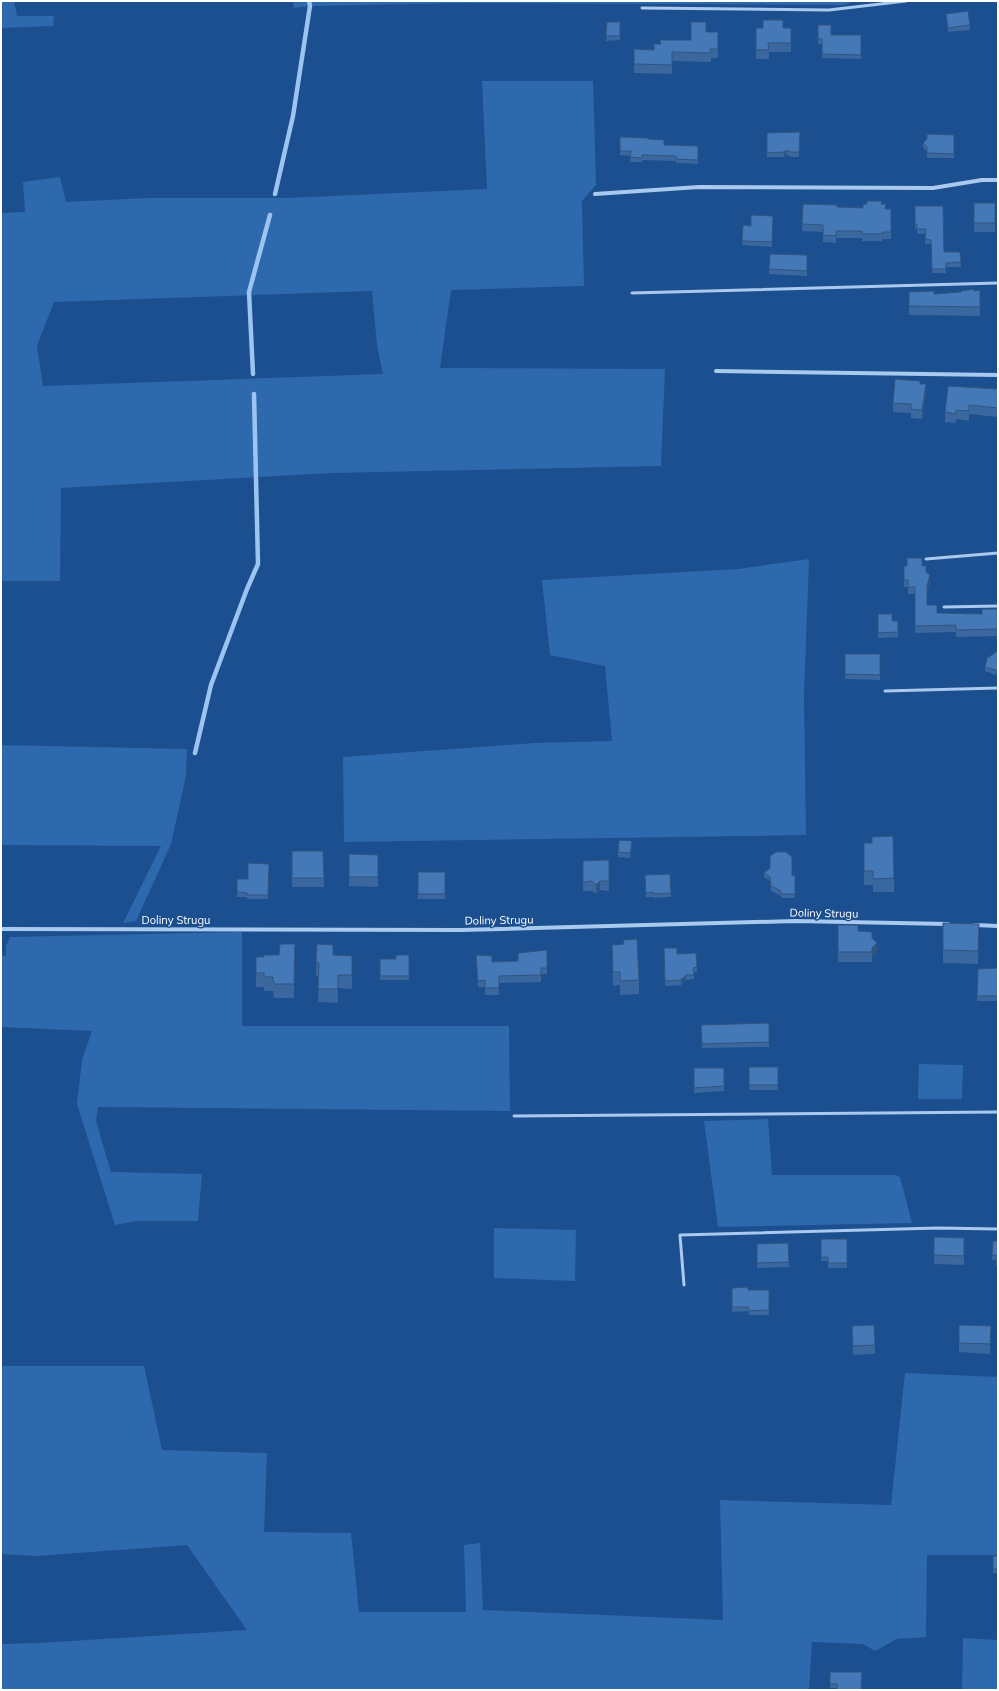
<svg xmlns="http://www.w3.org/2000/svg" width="999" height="1691" font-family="Mulish,sans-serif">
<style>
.green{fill:#2e69ad;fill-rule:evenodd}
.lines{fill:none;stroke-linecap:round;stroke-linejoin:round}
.stream{stroke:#9cc4f0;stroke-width:4.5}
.service{stroke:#a9c9ee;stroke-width:3}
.minor{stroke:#a9c9ee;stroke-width:4}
.wall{fill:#3a679d}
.shaded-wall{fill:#305480}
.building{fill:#4478b7;stroke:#305480}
.labels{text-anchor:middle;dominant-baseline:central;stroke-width:3;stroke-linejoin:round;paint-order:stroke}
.street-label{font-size:11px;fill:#fff;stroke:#1b4f8f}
</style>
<rect width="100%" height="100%" fill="#1b4f8f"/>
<g class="green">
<path d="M 1,1 L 14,1 L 17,16 L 54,16 L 53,26 L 1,28 Z"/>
<path d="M 293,1 L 857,1 L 843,5 L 466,3 L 310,6 L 294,8 Z"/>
<path d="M 482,81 L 593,81 L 596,185 L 582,201 L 584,286 L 451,290 L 440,368 L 665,369 L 661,466 L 332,473 L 61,488 L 60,581 L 1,581 L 1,213 L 25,212 L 23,182 L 60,177 L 66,202 L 148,198 L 287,198 L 487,189 ZM 372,291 L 377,346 L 383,374 L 43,386 L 37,346 L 54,302 Z"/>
<path d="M 809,559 L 804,696 L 806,835 L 344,842 L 343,757 L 535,743 L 612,741 L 605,666 L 550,655 L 542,580 L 738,569 Z"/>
<path d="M 1,745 L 187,749 L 186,776 L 171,844 L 136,921 L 123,923 L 161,846 L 1,845 Z"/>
<path d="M 242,932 L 242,1026 L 509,1026 L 510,1111 L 98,1107 L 96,1121 L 111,1172 L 202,1174 L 198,1221 L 136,1221 L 115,1225 L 77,1104 L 82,1060 L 92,1031 L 1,1027 L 1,955 L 6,956 L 6,946 L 10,937 Z"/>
<path d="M 919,1064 L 963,1065 L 962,1099 L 918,1099 Z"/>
<path d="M 768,1119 L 772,1175 L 894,1175 L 900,1177 L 912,1223 L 718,1227 L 704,1121 Z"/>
<path d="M 494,1228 L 576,1230 L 575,1281 L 494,1278 Z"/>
<path d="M 1,1366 L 144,1366 L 162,1450 L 267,1453 L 264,1532 L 351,1533 L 359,1612 L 466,1612 L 464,1545 L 480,1543 L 483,1610 L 723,1620 L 720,1500 L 891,1505 L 905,1373 L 998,1377 L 998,1555 L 927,1555 L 926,1637 L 897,1639 L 875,1651 L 863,1644 L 812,1642 L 809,1690 L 1,1690 L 1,1644 L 39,1643 L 247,1630 L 187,1545 L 37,1556 L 1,1554 Z"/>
<path d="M 963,1638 L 998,1640 L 998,1690 L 962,1690 Z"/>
</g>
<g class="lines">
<g class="stream">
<path d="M 275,194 L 293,116 L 310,6 L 309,1"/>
<path d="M 253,374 L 249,292 L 270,215"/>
<path d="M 195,753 L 211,685 L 247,589 L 258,564 L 254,394"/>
</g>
<g class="service">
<path d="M 642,8 L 829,10 L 906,1"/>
<path d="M 632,293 L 998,283"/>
<path d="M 926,559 L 998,553"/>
<path d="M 944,607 L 998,606"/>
<path d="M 885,691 L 998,688"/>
<path d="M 514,1116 L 998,1112"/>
<path d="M 684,1285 L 680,1235 L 938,1228 L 998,1229"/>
</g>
<g class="minor">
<path d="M 595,194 L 699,187 L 933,188 L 982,180 L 998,180"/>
<path d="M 716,371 L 998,375"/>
<path d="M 974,925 L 998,926"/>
<path d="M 1,929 L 461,930 L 795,921 L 948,924"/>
</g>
</g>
<g class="wall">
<path d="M 946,14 L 970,25 L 970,30 L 948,32 Z"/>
<path d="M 607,22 L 620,22 L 620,40 L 606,41 Z"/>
<path d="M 818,25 L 831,35 L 861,35 L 861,59 L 822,58 L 822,44 L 818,44 Z"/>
<path d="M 756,28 L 791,28 L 791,52 L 769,52 L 769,59 L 756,59 Z"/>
<path d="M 706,32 L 718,32 L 718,58 L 711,58 L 711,62 L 672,61 L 672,74 L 634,73 L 634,49 L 654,50 L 660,44 L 691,40 Z"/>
<path d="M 800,132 L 799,157 L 791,157 L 786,154 L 784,157 L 767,157 L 767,133 Z"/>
<path d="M 954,135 L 954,158 L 927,158 L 927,151 L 923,148 L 923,143 L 927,139 Z"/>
<path d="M 620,137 L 648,139 L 664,145 L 698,146 L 698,164 L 676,163 L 676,161 L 642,160 L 642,162 L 630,162 L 630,156 L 620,155 Z"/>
<rect x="974" y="203" width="21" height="29"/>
<path d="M 803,204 L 837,207 L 863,208 L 882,204 L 886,209 L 891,209 L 891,239 L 882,239 L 882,241 L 862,241 L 862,238 L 836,238 L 836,243 L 823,242 L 823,232 L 802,231 Z"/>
<path d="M 915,206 L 944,252 L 960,252 L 961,267 L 946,267 L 946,273 L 932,273 L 931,244 L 925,244 L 925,234 L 917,234 L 917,229 L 915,229 Z"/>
<path d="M 773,216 L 772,247 L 742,245 L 743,225 L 751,226 Z"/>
<path d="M 770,254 L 807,255 L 807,276 L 769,274 Z"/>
<path d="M 974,291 L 980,307 L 980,316 L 909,315 L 909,292 L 934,294 L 961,292 Z"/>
<path d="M 920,384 L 926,393 L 922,419 L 911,418 L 911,413 L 893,412 L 893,403 Z"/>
<path d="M 998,389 L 998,417 L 969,414 L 969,421 L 956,419 L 956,423 L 945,422 L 945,412 Z"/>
<path d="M 904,566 L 922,566 L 926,572 L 930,582 L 927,593 L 927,605 L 937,613 L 982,614 L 998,609 L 998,636 L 956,637 L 956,632 L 915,633 L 915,594 L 908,594 L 908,587 L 904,587 Z"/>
<path d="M 878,614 L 892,621 L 898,621 L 898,637 L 878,638 Z"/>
<path d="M 998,651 L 998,676 L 985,671 L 985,667 Z"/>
<path d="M 845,654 L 880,654 L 880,680 L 845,679 Z"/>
<path d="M 864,843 L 894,878 L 894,892 L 873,892 L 873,885 L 864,885 Z"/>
<path d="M 632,846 L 630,858 L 618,857 L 618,852 Z"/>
<path d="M 292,851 L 323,851 L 324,887 L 292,887 Z"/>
<path d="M 349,854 L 378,855 L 378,887 L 349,886 Z"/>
<path d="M 609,860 L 609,891 L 600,890 L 596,894 L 592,891 L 583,891 L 583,861 Z"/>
<path d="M 269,864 L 268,899 L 247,899 L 247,897 L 237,897 L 237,879 L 248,879 Z"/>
<rect x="418" y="872" width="27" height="27"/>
<path d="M 764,873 L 795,875 L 795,898 L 781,898 L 781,896 L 771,891 L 770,881 L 764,877 Z"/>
<path d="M 670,874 L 671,897 L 654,898 L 654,897 L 646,897 L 645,875 Z"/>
<path d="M 943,923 L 979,924 L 978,964 L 943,963 Z"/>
<path d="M 838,925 L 858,931 L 877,952 L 872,957 L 872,962 L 838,962 Z"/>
<path d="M 295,944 L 294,998 L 274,998 L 273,991 L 264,991 L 264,987 L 256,987 L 256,957 L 264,957 L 279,955 Z"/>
<path d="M 317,944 L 333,955 L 352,956 L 352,989 L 338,988 L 338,1003 L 318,1002 L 319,976 L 316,976 Z"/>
<path d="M 612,945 L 639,980 L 639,994 L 620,995 L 620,985 L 613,986 Z"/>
<path d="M 664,948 L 677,954 L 696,953 L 697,972 L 694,972 L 694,979 L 686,980 L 681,985 L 665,986 Z"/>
<path d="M 547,950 L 547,974 L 541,974 L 541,982 L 499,983 L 499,995 L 485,995 L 485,987 L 478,987 L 476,955 L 492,962 L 518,961 Z"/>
<path d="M 409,955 L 409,980 L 380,980 L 380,959 L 396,959 Z"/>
<path d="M 998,968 L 998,1001 L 977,1001 L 978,969 Z"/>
<path d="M 769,1023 L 769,1047 L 702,1048 L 701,1025 Z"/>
<rect x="749" y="1067" width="29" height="23"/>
<path d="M 694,1068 L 724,1068 L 724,1091 L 694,1093 Z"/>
<path d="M 934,1237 L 964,1238 L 964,1265 L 934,1264 Z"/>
<path d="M 821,1239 L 847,1239 L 847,1268 L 828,1268 L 828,1261 L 821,1261 Z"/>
<path d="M 998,1241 L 998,1266 L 996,1266 L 996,1260 L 992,1260 L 992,1256 Z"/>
<path d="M 788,1243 L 789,1267 L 757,1268 L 757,1244 Z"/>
<path d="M 732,1288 L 748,1290 L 769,1290 L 769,1315 L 749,1315 L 748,1311 L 732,1312 Z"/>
<path d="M 959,1325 L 991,1326 L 990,1354 L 959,1352 Z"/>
<path d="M 852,1326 L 875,1345 L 875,1354 L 853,1355 Z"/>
<rect x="993" y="1556" width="5" height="17"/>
<path d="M 830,1672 L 862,1672 L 837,1688 L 830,1688 Z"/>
</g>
<g class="shaded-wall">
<path d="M 786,150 L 786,154 L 784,157 L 784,152 Z"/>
<path d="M 926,384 L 926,393 L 922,419 L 922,410 Z"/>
<path d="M 930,575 L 930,582 L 927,593 L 927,586 Z"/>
<path d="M 600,881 L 600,890 L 596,894 L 596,885 Z"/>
<path d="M 877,943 L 877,952 L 872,957 L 872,948 Z"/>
<path d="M 686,975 L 686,980 L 681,985 L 681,980 Z"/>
</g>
<g class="building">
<path d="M 968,11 L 970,25 L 948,28 L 946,14 Z"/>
<path d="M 763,20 L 783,20 L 783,28 L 791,28 L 791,43 L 768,43 L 769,50 L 756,50 L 756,28 L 763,28 Z"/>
<path d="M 607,22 L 620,22 L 620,36 L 606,36 Z"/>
<path d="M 691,22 L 706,22 L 706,32 L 718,32 L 718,49 L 710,49 L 711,53 L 672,52 L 672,65 L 634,64 L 634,49 L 654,50 L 654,44 L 661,44 L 660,40 L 691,40 Z"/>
<path d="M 818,25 L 831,25 L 831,35 L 861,35 L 861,55 L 822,54 L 822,39 L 818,39 Z"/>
<path d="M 800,132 L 799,152 L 791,152 L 786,150 L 784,152 L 767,153 L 767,133 Z"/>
<path d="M 927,134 L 954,135 L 954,154 L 927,153 L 927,147 L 923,143 L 927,139 Z"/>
<path d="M 620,137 L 648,138 L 648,139 L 664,140 L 664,145 L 698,146 L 698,160 L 676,159 L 676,156 L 642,155 L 642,158 L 630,157 L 631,151 L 620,151 Z"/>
<path d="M 867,201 L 882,201 L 881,204 L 886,204 L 885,209 L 891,209 L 891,232 L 882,232 L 882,234 L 862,234 L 862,231 L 836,231 L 836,236 L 823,235 L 823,225 L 802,224 L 803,204 L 837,205 L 837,207 L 863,208 L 863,204 L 867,204 Z"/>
<rect x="974" y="203" width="21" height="20"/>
<path d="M 915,206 L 943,206 L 944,252 L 960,252 L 961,262 L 946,263 L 946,269 L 932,269 L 931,240 L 925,239 L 926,229 L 917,229 L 917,224 L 915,224 Z"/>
<path d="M 751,215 L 773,216 L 772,242 L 742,241 L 743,225 L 751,226 Z"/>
<path d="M 770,254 L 807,255 L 807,271 L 769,269 Z"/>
<path d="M 974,289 L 974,291 L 980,290 L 980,307 L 909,306 L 909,292 L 934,291 L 934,294 L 961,292 L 961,291 Z"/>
<path d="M 895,379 L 920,381 L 920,384 L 926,384 L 922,410 L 911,409 L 911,404 L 893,403 Z"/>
<path d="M 948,386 L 998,389 L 998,408 L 969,405 L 969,411 L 956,410 L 956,414 L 945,412 Z"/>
<path d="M 907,558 L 922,558 L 922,566 L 926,566 L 926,572 L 930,575 L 927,586 L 927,605 L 937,605 L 937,613 L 982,614 L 982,609 L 998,609 L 998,629 L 956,630 L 956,625 L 915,626 L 915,587 L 908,587 L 908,580 L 904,580 L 904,566 L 907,566 Z"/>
<path d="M 878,614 L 892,614 L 892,621 L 898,621 L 898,632 L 878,633 Z"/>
<path d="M 998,651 L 998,671 L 985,667 L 987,658 Z"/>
<path d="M 845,654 L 880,654 L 880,675 L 845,674 Z"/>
<path d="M 893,836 L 894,878 L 873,879 L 873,871 L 864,871 L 864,843 L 872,843 L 872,837 Z"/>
<path d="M 619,840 L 632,841 L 630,853 L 618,852 Z"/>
<path d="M 292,851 L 323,851 L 324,878 L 292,878 Z"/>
<path d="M 776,852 L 786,852 L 792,857 L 792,876 L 795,875 L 795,894 L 781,894 L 781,891 L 771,886 L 770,877 L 764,873 L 770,868 L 770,856 Z"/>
<path d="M 349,854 L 378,855 L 378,877 L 349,877 Z"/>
<path d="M 609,860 L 609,881 L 600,881 L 596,885 L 592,881 L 583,882 L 583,861 Z"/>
<path d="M 248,863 L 269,864 L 268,895 L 247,895 L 247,893 L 237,892 L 237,879 L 248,879 Z"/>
<rect x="418" y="872" width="27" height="22"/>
<path d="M 670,874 L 671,893 L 654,894 L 654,892 L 646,893 L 645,875 Z"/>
<path d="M 943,923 L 979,924 L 978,951 L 943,950 Z"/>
<path d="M 838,925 L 858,925 L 858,931 L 872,932 L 872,938 L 877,943 L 872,948 L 872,952 L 838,952 Z"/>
<path d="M 637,939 L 639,980 L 620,981 L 620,972 L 613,972 L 612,945 L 624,944 L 623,940 Z"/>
<path d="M 280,944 L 295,944 L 294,984 L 274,984 L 273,977 L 264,977 L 264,973 L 256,973 L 256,957 L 264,957 L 264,955 L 279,955 Z"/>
<path d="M 317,944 L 333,945 L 333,955 L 352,956 L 352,975 L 338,975 L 338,989 L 318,989 L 319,963 L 316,962 Z"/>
<path d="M 664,948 L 677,948 L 677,954 L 696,953 L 697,967 L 693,968 L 694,975 L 686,975 L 681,980 L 665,981 Z"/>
<path d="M 547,950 L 547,968 L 541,968 L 541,975 L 499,976 L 499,988 L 485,988 L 485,980 L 478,981 L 476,955 L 492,956 L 492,962 L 518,961 L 518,953 Z"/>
<path d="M 396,955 L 409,955 L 409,976 L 380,976 L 380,959 L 396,959 Z"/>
<path d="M 998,968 L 998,996 L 977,996 L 978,969 Z"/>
<path d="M 769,1023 L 769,1042 L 702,1044 L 701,1025 Z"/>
<rect x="749" y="1067" width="29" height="18"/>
<path d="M 694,1068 L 724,1068 L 724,1086 L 694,1088 Z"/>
<path d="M 934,1237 L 964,1238 L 964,1256 L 934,1255 Z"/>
<path d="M 821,1239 L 847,1239 L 847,1263 L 828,1263 L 828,1257 L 821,1257 Z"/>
<path d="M 993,1241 L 998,1241 L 998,1262 L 996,1262 L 996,1255 L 992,1256 Z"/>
<path d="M 788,1243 L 789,1262 L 757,1263 L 757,1244 Z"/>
<path d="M 748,1287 L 748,1290 L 769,1290 L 769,1310 L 749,1311 L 748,1307 L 732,1307 L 732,1288 Z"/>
<path d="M 874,1325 L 875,1345 L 853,1346 L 852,1326 Z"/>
<path d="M 959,1325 L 991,1326 L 990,1344 L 959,1343 Z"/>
<rect x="993" y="1556" width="5" height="13"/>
<path d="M 830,1672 L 862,1672 L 861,1690 L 837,1690 L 837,1684 L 830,1684 Z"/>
</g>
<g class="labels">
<g class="street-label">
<text transform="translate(824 913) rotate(1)">Doliny Strugu</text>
<text x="176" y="920">Doliny Strugu</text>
<text transform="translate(499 920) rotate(-1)">Doliny Strugu</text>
</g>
</g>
<rect width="999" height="1691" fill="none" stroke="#ffffff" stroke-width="4"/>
</svg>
